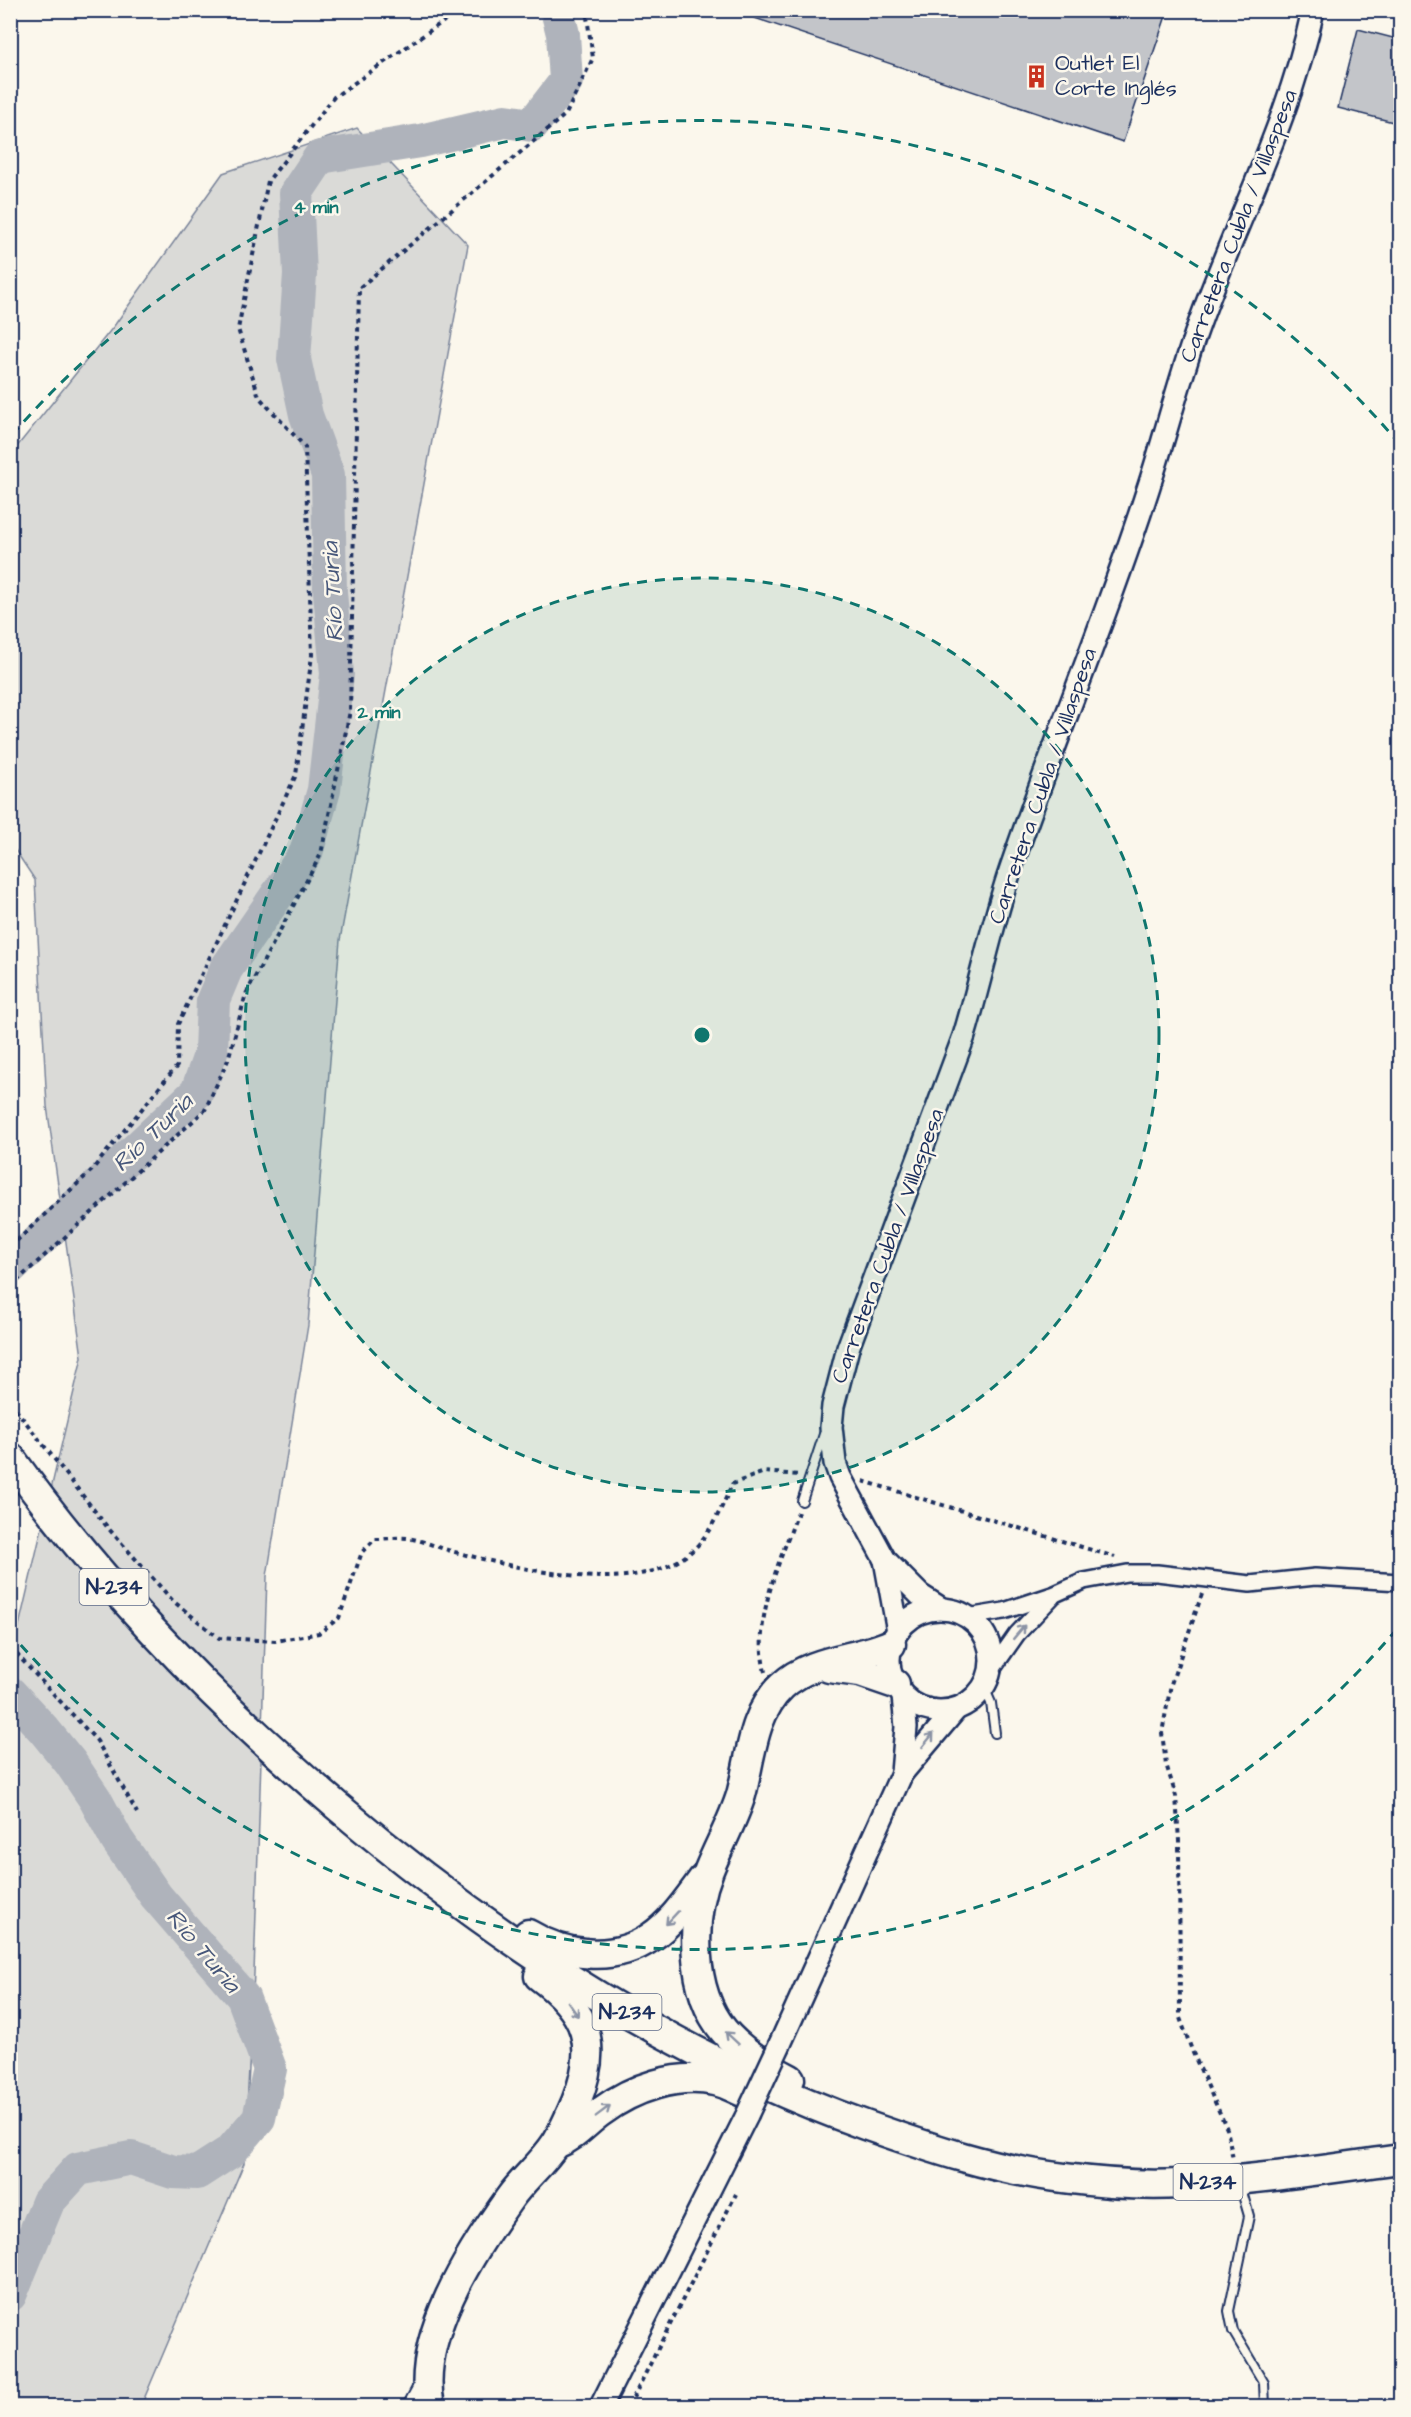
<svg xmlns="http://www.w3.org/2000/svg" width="1411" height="2417" font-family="'Architects Daughter',sans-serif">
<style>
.green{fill:#dadad7;stroke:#7a849a;stroke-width:1.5}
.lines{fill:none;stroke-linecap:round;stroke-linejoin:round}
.river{stroke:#afb3bb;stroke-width:34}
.building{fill:#c3c5c9;stroke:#1b2f5e;stroke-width:1.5}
.lane-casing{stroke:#1b2f5e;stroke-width:12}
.street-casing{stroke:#1b2f5e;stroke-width:20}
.secondary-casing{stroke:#1b2f5e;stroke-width:26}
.highway-casing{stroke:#1b2f5e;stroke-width:33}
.path{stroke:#1b2f5e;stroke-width:4;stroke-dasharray:4.5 4.5;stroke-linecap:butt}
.lane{stroke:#fbf7ec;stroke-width:8}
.street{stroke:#fbf7ec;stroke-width:15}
.secondary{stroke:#fbf7ec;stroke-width:21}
.highway{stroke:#fbf7ec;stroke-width:28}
.secondary-bridge-casing{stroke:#1b2f5e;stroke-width:26;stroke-linecap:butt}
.secondary-bridge{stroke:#fbf7ec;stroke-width:21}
.oneway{stroke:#8b93a5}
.ring{fill:none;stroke:#0f766e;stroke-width:3;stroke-dasharray:10 8}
.labels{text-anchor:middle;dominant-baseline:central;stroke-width:5;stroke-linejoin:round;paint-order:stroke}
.shield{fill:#fbf7ec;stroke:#5e6b89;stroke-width:1.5}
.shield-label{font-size:21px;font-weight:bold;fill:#1b2f5e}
.poi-label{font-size:22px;fill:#1b2f5e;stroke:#fbf7ec;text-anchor:start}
.street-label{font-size:22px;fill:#1b2f5e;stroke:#fbf7ec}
.water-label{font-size:24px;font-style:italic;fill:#47577a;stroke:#fbf7ec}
.centre{fill:#0f766e;stroke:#fbf7ec;stroke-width:3}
.ring-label{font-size:18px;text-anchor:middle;font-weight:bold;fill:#0f766e;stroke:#fbf7ec;stroke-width:5;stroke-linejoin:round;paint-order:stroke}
</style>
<rect width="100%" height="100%" fill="#fbf7ec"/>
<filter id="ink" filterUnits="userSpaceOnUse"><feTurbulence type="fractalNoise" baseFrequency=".0167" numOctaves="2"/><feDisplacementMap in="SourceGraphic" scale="12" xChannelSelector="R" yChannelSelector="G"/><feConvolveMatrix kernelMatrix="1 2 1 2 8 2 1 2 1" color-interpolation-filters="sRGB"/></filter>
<g filter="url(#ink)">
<path class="green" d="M 357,128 L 468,245 L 340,940 L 308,1325 L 267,1576 L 254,1973 L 244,2163 L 141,2406 L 11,2406 L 11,1660 L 82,1357 L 47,1106 L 35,880 L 11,844 L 11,454 L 114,326 L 223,173 Z"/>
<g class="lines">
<g class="river">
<path d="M 10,1268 L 197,1092 L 211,1052 L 213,1000 L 226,969 L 306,853 L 324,790 L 337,674 L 330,592 L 328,475 L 306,415 L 294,359 L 300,274 L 296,193 L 320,157 L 420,141 L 505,121 L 532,125 L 566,81 L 563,34 L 557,10"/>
<path d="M 10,1693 L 44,1730 L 70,1762 L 95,1799 L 117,1840 L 156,1896 L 243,1997 L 270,2069 L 259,2118 L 231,2151 L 197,2173 L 173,2172 L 131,2158 L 78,2169 L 48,2202 L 10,2295"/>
</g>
</g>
<g class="building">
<path d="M 741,10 L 1168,10 L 1123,142 L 740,13 Z"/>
<path d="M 1358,29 L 1401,40 L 1401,124 L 1338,108 Z"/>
</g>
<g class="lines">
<defs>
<g id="lane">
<path d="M 802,1501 L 825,1431"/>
<path d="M 984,1687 L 991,1703 L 995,1733"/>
<path d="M 1240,2185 L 1249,2216 L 1229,2311 L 1233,2331 L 1264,2383 L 1265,2406"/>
<path d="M 407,2406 L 419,2384"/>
</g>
<g id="street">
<path d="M 967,1617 L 1004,1611 L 1055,1594 L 1084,1581 L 1127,1573 L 1157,1573 L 1250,1584 L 1315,1577 L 1400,1582"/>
<path d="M 989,1674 L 1017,1634 L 1052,1597"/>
</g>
<g id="secondary">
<path d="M 885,1560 L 898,1631"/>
<circle cx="940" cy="1660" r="51"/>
<path d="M 942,1609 L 920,1595 L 885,1560 L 840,1477 L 835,1463 L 831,1427 L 833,1406 L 848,1348 L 964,1036 C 981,980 992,923 1011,868 C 1054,741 1107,617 1148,489 C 1165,437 1178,384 1196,333 C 1234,224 1289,124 1313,10"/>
<path d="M 902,1773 L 906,1727 L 903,1696"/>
<path d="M 780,2044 L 902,1773 L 956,1709"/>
<path d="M 601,2406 L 747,2115"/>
</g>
<g id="highway">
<path d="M 10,1457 C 103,1587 216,1703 337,1806 C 494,1939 670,2055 865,2125 C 930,2148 995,2170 1064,2178 C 1101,2183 1141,2186 1179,2184 C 1253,2181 1327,2169 1400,2159"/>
<path d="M 829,1668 L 860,1672 L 895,1684"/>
<path d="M 528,1934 C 564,1956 614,1963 651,1937 C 672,1923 688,1899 703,1879"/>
<path d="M 790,2079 C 767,2067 741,2051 724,2031 C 690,1991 690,1917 709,1870 C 719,1845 733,1821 741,1795 C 751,1758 752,1714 782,1686 C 812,1658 856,1660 891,1644"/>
<path d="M 558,2143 C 576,2136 586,2122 602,2111 C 633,2088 676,2073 715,2081 C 725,2083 736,2089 745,2093"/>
<path d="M 430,2406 C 415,2338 471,2252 509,2199 C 523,2179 543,2163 556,2143 C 564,2130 570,2116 576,2102 C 599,2045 588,2012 539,1976"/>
</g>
</defs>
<use href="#lane" class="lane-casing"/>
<use href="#street" class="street-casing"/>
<use href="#secondary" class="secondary-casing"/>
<use href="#highway" class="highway-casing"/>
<g class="path">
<path d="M 10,1247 L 91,1171 L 177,1066 L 178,1024 L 296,775 L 312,655 L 305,447 L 259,397 L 238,329 L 268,181 L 334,97 L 460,10"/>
<path d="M 10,1287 L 205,1110 L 228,1060 L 246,994 L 321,854 L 350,711 L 359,288 L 566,114 L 593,58 L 586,10"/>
<path d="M 10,1402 L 108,1528 L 173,1601 L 219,1638 L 276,1641 L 319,1633 L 339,1618 L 362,1552 L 375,1539 C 386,1539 397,1537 407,1538 C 422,1540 437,1547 451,1551 C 517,1568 653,1605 702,1540 C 715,1523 724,1503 732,1484 L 764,1472 L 799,1475"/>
<path d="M 863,1481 L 1115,1557"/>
<path d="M 1202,1594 L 1171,1684 L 1162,1733 L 1166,1764 L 1176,1796 L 1179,1841 L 1180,2018 L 1193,2053 L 1227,2129 L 1233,2159"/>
<path d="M 10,1647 L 97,1741 L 137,1813"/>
<path d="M 765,1672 C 752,1618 780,1562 798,1512"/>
<path d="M 629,2406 L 736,2194"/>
</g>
<use href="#lane" class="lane"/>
<use href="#street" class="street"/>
<use href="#secondary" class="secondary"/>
<use href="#highway" class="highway"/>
<defs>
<path id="secondary-bridge" d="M 747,2115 L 780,2044"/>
</defs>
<use href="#secondary-bridge" class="secondary-bridge-casing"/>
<use href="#secondary-bridge" class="secondary-bridge"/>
</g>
<defs><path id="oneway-shaft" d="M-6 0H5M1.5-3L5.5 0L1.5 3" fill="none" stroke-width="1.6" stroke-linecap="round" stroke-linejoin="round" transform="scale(1.5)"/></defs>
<g class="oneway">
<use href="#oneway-shaft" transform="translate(1019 1632) rotate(-50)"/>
<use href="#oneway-shaft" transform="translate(928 1740) rotate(-51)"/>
<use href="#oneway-shaft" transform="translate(672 1918) rotate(133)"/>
<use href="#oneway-shaft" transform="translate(573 2009) rotate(55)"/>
<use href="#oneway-shaft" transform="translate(732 2038) rotate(-137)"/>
<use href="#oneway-shaft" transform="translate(603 2111) rotate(-37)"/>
</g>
</g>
<circle cx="702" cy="1035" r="457" fill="#0f766e" fill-opacity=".12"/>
<g class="ring">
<circle cx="702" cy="1035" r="457"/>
<path d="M1397 1629A914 914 0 0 1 12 1635M12 435A914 914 0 0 1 1397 441"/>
</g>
<defs>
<symbol id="building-bare" viewBox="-9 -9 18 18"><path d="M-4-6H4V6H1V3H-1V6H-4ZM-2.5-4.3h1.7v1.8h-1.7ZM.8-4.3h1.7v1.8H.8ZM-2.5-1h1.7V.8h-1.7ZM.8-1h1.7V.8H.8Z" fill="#c8321e" stroke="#fbf7ec" stroke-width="2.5" paint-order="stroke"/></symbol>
</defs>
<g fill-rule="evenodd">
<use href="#building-bare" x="1020" y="60" width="33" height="33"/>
</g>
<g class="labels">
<g class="shield">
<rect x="79.5" y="1569" width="69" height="36" rx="4.5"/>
<rect x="592.5" y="1994" width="69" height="36" rx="4.5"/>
<rect x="1173.5" y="2164" width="69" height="36" rx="4.5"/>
</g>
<g class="shield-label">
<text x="114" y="1587">N-234</text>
<text x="627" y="2012">N-234</text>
<text x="1208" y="2182">N-234</text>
</g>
<g class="poi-label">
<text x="1055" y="63">Outlet El<tspan x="1055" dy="25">Corte Inglés</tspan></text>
</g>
<g class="street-label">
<text transform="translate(1239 226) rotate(-69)">Carretera Cubla / Villaspesa</text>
<text transform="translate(1043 786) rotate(-71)">Carretera Cubla / Villaspesa</text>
<text transform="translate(888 1246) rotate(-70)">Carretera Cubla / Villaspesa</text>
</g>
<g class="water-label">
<text transform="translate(333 592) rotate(-93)">Río Turia</text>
<text transform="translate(153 1133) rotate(-44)">Río Turia</text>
<text transform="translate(203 1951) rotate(50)">Río Turia</text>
</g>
</g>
<circle cx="702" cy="1035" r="9" class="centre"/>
<g class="ring-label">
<text x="316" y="213">4 min</text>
<text x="379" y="718">2 min</text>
</g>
<rect width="1411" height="2417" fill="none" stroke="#fbf7ec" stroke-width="36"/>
<rect x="18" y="18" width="1375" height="2381" fill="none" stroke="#1b2f5e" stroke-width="2" filter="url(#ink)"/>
</svg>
